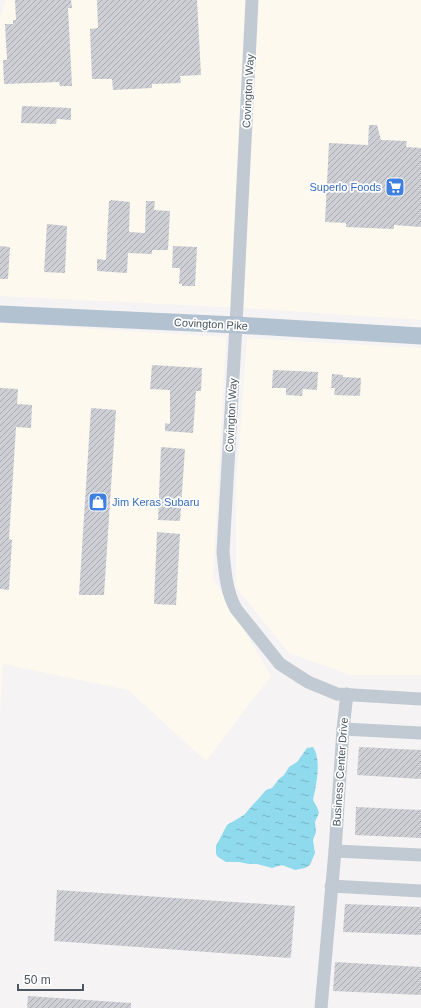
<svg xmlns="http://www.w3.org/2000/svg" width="421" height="1008" font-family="Helvetica,sans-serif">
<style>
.commercial{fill:#fdf9ef}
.water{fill:url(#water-ripples)}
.building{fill:url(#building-hatch)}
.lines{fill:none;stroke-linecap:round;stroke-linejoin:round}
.minor{stroke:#c1cad2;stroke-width:13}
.major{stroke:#b3c2d1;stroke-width:17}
.labels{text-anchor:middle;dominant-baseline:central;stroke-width:3.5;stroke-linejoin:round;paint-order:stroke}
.street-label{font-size:11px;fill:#4a5661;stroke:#fff}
.shop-label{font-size:11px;fill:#366cbe;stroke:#fff;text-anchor:end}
</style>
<defs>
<pattern id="water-ripples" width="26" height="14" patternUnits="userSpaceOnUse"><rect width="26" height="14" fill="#90daee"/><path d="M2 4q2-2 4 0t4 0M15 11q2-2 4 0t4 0" fill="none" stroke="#78b4c4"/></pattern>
<pattern id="building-hatch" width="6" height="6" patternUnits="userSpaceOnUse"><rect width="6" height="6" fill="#cdcfd5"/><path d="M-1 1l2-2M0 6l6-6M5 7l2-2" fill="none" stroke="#a8abb0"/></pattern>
</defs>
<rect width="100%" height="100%" fill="#f5f3f3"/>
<g class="commercial">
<path d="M 6,0 L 421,0 L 421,320 L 244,308 L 0,296 L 0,17 Z"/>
<path d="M 0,323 L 226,337 L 213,578 L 271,676 L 206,761 L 128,690 L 3,664 L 0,717 Z"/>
<path d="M 247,338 L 421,348 L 421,675 L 350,675 L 289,653 L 236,587 L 236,487 Z"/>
</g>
<path class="water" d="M 313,747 C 322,760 316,786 313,800 L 317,807 L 319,813 L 315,822 L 316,832 L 313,840 L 315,853 L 310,865 L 305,868 L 295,870 L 282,865 L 272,868 L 257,864 L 249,864 L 239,862 L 226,862 L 218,857 L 216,854 L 216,846 L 227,825 L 244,815 L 266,790 L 272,788 L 279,779 L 284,775 L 289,767 L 297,762 L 307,748 Z"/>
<g class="building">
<path d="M 15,0 L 71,0 L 72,8 L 68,8 L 72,86 L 60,86 L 59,82 L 4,84 L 3,60 L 7,60 L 5,24 L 13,24 L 13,20 L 16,20 Z"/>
<path d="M 97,0 L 197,0 L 201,75 L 180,76 L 181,83 L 152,84 L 152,88 L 113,90 L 112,79 L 92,79 L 90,29 L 98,28 Z"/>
<path d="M 22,106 L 71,108 L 71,120 L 57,119 L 56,124 L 21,123 Z"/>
<path d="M 369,125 L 377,125 L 381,140 L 407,141 L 406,147 L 421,148 L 421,227 L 394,225 L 394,229 L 346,227 L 346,223 L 325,222 L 329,143 L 368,145 Z"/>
<path d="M 111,200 L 130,202 L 129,232 L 145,233 L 146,201 L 155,201 L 154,210 L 170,211 L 168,250 L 152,250 L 152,254 L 128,253 L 127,273 L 97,271 L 97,259 L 106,260 L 109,201 L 111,201 Z"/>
<path d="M 47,224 L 67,226 L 65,273 L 44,272 Z"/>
<path d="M 0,246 L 10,247 L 8,279 L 0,279 Z"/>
<path d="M 173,246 L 197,247 L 195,286 L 182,286 L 182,284 L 179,284 L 180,268 L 172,268 Z"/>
<path d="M 152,365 L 202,368 L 201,391 L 196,391 L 193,433 L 165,431 L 165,423 L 170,424 L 170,390 L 150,389 Z"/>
<path d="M 273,370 L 318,372 L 317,390 L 303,389 L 302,396 L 286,395 L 286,388 L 272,388 Z"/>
<path d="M 332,374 L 343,375 L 343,377 L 361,378 L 360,396 L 334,395 L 335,388 L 331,388 Z"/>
<path d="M 0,388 L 18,389 L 17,404 L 32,405 L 31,428 L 16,427 L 9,539 L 12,540 L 9,590 L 0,589 Z"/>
<path d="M 91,408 L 116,410 L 104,595 L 79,595 Z"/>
<path d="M 161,447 L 185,449 L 180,521 L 158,520 Z"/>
<path d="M 157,532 L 180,534 L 176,605 L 154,604 Z"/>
<path d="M 359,747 L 421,750 L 421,779 L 357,775 Z"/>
<path d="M 356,807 L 421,810 L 421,838 L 355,835 Z"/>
<path d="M 57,890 L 295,906 L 291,956 L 290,958 L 54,941 Z"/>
<path d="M 345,904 L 421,907 L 421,935 L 343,932 Z"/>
<path d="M 335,962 L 421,967 L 421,995 L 333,991 Z"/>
<path d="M 28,996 L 131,1003 L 131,1008 L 27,1008 Z"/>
</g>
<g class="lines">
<g class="minor">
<path d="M 252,0 L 236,325 L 223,552 C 225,571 226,591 236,609 L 280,664 L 308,682 L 337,694 L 421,699"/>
<path d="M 343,729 L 421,733"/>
<path d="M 335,851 L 421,855"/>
<path d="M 331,886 L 421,891"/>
<path d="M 321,1008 L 335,851 L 343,729 L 347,694"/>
</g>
<path class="major" d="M 0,314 L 236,325 L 421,336"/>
</g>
<defs>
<symbol id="supermarket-square" viewBox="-11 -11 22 22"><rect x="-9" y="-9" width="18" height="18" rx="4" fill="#3f7fe0" stroke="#fff"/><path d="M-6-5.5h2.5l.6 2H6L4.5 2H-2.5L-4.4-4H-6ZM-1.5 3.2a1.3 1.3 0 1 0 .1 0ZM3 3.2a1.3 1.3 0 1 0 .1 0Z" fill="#fff"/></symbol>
<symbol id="shop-square" viewBox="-11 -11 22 22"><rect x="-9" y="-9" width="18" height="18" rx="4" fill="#3f7fe0" stroke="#fff"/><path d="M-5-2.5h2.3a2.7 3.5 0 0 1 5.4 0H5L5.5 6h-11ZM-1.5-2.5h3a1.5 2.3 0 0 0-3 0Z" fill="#fff"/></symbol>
</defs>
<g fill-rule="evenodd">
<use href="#supermarket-square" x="384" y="176" width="22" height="22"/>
<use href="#shop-square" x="87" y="491" width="22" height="22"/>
</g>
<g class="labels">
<g class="street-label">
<text transform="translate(248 91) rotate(-87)">Covington Way</text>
<text transform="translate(211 324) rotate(3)">Covington Pike</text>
<text transform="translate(231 415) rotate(-87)">Covington Way</text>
<text transform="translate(340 772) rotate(-86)">Business Center Drive</text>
</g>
<g class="shop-label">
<text x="381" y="187">Superlo Foods</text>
<text x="112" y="502" text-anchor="start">Jim Keras Subaru</text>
</g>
</g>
<path d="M18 984v6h65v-6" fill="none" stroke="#4a5661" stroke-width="2"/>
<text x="24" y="984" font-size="12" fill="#4a5661" stroke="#ffffff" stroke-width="3" paint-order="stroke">50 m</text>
</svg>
